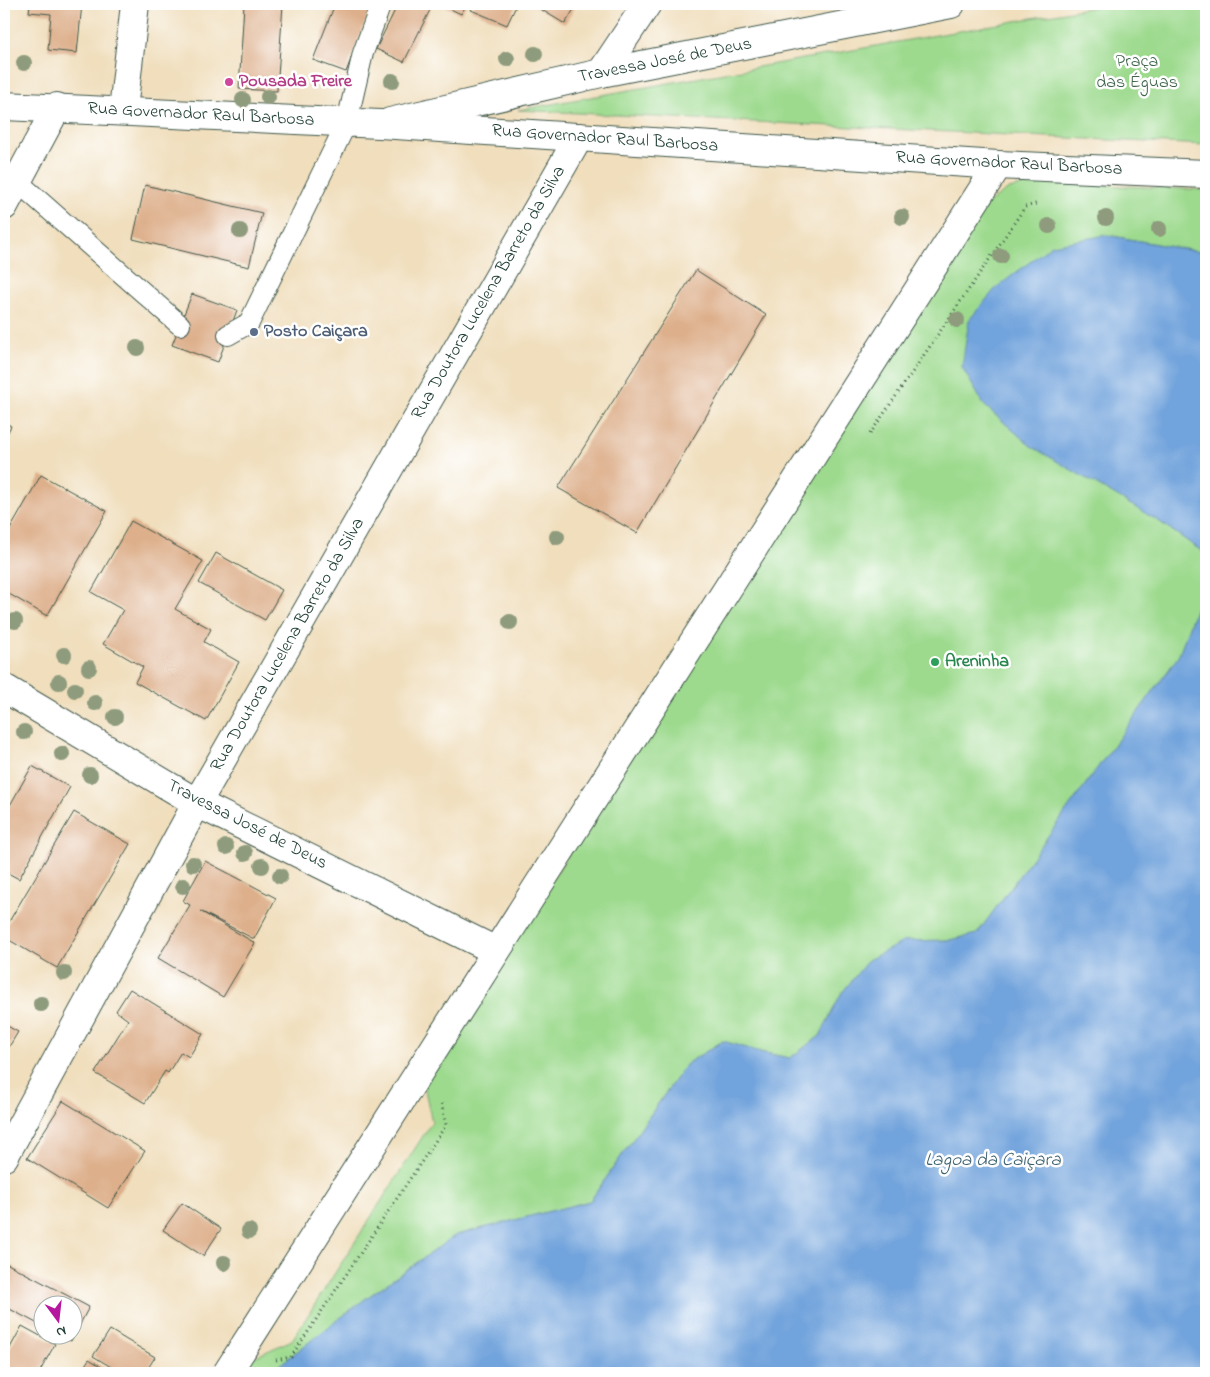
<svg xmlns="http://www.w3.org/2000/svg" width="1210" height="1377" font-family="'Indie Flower',sans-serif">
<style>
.green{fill:#9dda8e;stroke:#5e8c61}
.water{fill:#71a3dc;stroke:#487088}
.building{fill:#ddaf8a}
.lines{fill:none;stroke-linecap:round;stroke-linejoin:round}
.service-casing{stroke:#3e5548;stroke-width:22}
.minor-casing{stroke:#3e5548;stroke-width:30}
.tertiary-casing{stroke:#3e5548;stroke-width:30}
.path{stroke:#3e5548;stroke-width:3;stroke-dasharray:1 4;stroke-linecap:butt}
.service{stroke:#fff;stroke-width:20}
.minor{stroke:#fff;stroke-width:28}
.tertiary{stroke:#fff;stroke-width:28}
.tree{fill:#8e9b7d}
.hotel-dot{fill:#d1479c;stroke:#fff;stroke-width:2}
.service-dot{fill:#5c6f8a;stroke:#fff;stroke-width:2}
.leisure-dot{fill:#2e9e5b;stroke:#fff;stroke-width:2}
.labels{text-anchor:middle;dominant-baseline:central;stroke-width:5;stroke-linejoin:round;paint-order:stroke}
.street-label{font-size:18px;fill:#1f3d34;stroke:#fff}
.park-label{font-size:18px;fill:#3e644a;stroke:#fff}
.hotel-label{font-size:18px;font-weight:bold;fill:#b23c85;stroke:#fff;text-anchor:start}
.service-label{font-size:18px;font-weight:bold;fill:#4e5e75;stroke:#fff;text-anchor:start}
.leisure-label{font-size:18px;font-weight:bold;fill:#27864d;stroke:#fff;text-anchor:start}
.water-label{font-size:19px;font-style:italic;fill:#3c616f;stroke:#fff}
</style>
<rect width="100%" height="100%" fill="#fff"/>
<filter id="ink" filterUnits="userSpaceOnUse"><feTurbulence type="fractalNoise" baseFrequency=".02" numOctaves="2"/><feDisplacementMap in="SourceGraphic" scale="10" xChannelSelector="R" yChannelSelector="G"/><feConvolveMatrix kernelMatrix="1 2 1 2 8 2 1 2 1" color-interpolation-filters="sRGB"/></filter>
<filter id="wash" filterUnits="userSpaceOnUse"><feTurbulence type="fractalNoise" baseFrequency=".0096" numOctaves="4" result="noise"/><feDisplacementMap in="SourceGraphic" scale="20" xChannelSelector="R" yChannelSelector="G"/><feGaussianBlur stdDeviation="1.12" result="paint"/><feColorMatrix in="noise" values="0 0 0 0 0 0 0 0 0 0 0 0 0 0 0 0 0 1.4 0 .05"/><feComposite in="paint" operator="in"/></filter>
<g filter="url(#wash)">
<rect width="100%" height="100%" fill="#f0debc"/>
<g class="green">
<path d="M 1110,4 L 1206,4 L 1206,145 L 518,110 Z"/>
<path d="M 1038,182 L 1206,190 L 1206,253 L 1107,235 L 1160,522 L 1206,554 L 1206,580 L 1178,657 L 977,934 L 950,940 L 905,941 L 841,994 L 820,1036 L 790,1058 L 764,1053 L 723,1041 L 686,1064 L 590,1201 L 456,1235 L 365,1299 L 269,1373 L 243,1373 L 252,1358 L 292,1340 L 432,1122 L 423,1081 L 987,204 L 1009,189 Z"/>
</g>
<g class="water">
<path d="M 1107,235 L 1206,253 L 1206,554 L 1160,522 L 1031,446 L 984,405 L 962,367 L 969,320 L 996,288 L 1052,245 Z"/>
<path d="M 1206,580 L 1206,1373 L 269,1373 L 365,1299 L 456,1235 L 590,1201 L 686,1064 L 723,1041 L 764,1053 L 790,1058 L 820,1036 L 841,994 L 868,960 L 905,941 L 950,940 L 977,934 L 1178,657 Z"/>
</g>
<g id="blocks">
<g class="building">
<path d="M 4,4 L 9,4 L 5,42 L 4,42 Z"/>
<path d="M 30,4 L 82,4 L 77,53 L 48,50 L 51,14 L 29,12 Z"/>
<path d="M 244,4 L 283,4 L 277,91 L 239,89 Z"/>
<path d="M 335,4 L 372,4 L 346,72 L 313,60 Z"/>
<path d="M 398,4 L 432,6 L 404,62 L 376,49 Z"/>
<path d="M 440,4 L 467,4 L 461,14 Z"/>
<path d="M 474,4 L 517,4 L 507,25 L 471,10 Z"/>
<path d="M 532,4 L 577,4 L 565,24 Z"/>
<path d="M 145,185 L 262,213 L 249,267 L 133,239 Z"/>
<path d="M 696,270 L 766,315 L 637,533 L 558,488 Z"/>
<path d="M 192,294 L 237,310 L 218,362 L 172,345 Z"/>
<path d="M 4,422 L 11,426 L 4,440 Z"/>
<path d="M 41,475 L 107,511 L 47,616 L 4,591 L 4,540 Z"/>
<path d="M 131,521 L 203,561 L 175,609 L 211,629 L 204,642 L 239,662 L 206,721 L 135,682 L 143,667 L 103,644 L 123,610 L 91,592 Z"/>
<path d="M 216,553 L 282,590 L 265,620 L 199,583 Z"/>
<path d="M 32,766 L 70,787 L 19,879 L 4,871 L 4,816 Z"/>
<path d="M 74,812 L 130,844 L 57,968 L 4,937 L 4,930 Z"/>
<path d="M 205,861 L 276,898 L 254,939 L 200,911 L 255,943 L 223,997 L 158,958 L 190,905 L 183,901 Z"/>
<path d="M 130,989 L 203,1034 L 189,1057 L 181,1052 L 168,1073 L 165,1071 L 145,1103 L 95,1073 L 128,1020 L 116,1011 Z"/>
<path d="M 4,1024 L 18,1032 L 4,1055 Z"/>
<path d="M 63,1101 L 145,1151 L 108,1208 L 27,1158 Z"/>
<path d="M 182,1203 L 221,1229 L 203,1256 L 163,1230 Z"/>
<path d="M 4,1262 L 89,1307 L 71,1341 L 58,1334 L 72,1334 L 72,1304 L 42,1304 L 42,1326 L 4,1306 Z"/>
<path d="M 22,1326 L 55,1344 L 39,1373 L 4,1373 L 4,1359 Z"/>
<path d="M 110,1330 L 155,1357 L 145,1373 L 121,1373 L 93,1356 Z"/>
<path d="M 89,1359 L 112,1373 L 80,1373 Z"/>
</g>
</g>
</g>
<g filter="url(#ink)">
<use href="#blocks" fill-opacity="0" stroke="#3e5548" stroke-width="1"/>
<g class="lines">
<defs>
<g id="service">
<path d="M 18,182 L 180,325"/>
<path d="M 228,335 L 249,323 L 347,122 L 363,53 L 381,4"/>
</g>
<g id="minor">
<path d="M 601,73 L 647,4"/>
<path d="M 123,110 L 135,4"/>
<path d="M 390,122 L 601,73 L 951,4"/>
<path d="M 4,206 L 57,107"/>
<path d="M 4,688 L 197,803 L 496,951"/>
<path d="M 4,1157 L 197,803 L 579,137"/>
<path d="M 227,1373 L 998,165"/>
</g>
<path id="tertiary" d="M 4,106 L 380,124 L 998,165 L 1206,174"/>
</defs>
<use href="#service" class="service-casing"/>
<use href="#minor" class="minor-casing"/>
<use href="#tertiary" class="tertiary-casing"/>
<g class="path">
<path d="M 870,434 L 1025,207 L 1039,203"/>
<path d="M 276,1360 L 291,1357 L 446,1125 L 441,1102"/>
</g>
<use href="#service" class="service"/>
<use href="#minor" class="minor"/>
<use href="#tertiary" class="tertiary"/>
</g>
<g class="tree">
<circle cx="535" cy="54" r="8"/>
<circle cx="507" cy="59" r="8"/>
<circle cx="24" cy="63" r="8"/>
<circle cx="392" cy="81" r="8"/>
<circle cx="268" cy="97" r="8"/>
<circle cx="243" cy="100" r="8"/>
<circle cx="902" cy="217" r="8"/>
<circle cx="1106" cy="218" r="8"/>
<circle cx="1049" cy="226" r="8"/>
<circle cx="1159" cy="229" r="8"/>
<circle cx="240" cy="231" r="8"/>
<circle cx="1001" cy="256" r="8"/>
<circle cx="957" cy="320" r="8"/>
<circle cx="137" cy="348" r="8"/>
<circle cx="557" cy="537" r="8"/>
<circle cx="15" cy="621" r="8"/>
<circle cx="510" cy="622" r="8"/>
<circle cx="64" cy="655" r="8"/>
<circle cx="89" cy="668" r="8"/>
<circle cx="59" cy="682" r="8"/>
<circle cx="75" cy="690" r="8"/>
<circle cx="95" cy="703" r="8"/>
<circle cx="115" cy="717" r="8"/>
<circle cx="24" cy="732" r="8"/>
<circle cx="62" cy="754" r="8"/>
<circle cx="90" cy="775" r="8"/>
<circle cx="226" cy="847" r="8"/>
<circle cx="245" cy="853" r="8"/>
<circle cx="193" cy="864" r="8"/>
<circle cx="262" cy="866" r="8"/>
<circle cx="280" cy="876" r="8"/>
<circle cx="183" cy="886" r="8"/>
<circle cx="64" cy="973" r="8"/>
<circle cx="41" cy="1004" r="8"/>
<circle cx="249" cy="1231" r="8"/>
<circle cx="224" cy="1263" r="8"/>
</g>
</g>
<circle class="hotel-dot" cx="229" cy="82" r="5"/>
<circle class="service-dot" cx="254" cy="332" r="5"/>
<circle class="leisure-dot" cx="935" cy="662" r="5"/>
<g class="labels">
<g class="street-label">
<text transform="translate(665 61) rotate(-11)">Travessa José de Deus</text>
<text transform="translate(201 115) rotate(3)">Rua Governador Raul Barbosa</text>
<text transform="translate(605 139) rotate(4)">Rua Governador Raul Barbosa</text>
<text transform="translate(1009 164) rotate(3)">Rua Governador Raul Barbosa</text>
<text transform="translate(489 293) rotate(-60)">Rua Doutora Lucelena Barreto da Silva</text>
<text transform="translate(288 645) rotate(-60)">Rua Doutora Lucelena Barreto da Silva</text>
<text transform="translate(247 825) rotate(27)">Travessa José de Deus</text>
</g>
<g class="park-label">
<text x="1137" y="62">Praça<tspan x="1137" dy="21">das Éguas</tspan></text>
</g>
<g class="hotel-label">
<text x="239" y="82">Pousada Freire</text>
</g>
<g class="service-label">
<text x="264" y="332">Posto Caiçara</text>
</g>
<g class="leisure-label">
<text x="945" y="662">Areninha</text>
</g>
<g class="water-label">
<text x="993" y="1160">Lagoa da Caiçara</text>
</g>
</g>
<rect width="1210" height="1377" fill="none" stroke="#fff" stroke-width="20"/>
<g transform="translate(58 1320) rotate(165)"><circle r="24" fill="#ffffff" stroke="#a5b1ae"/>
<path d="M0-4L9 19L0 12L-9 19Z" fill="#b5179e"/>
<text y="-8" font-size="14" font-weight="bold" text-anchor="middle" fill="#1f3d34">N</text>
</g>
</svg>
